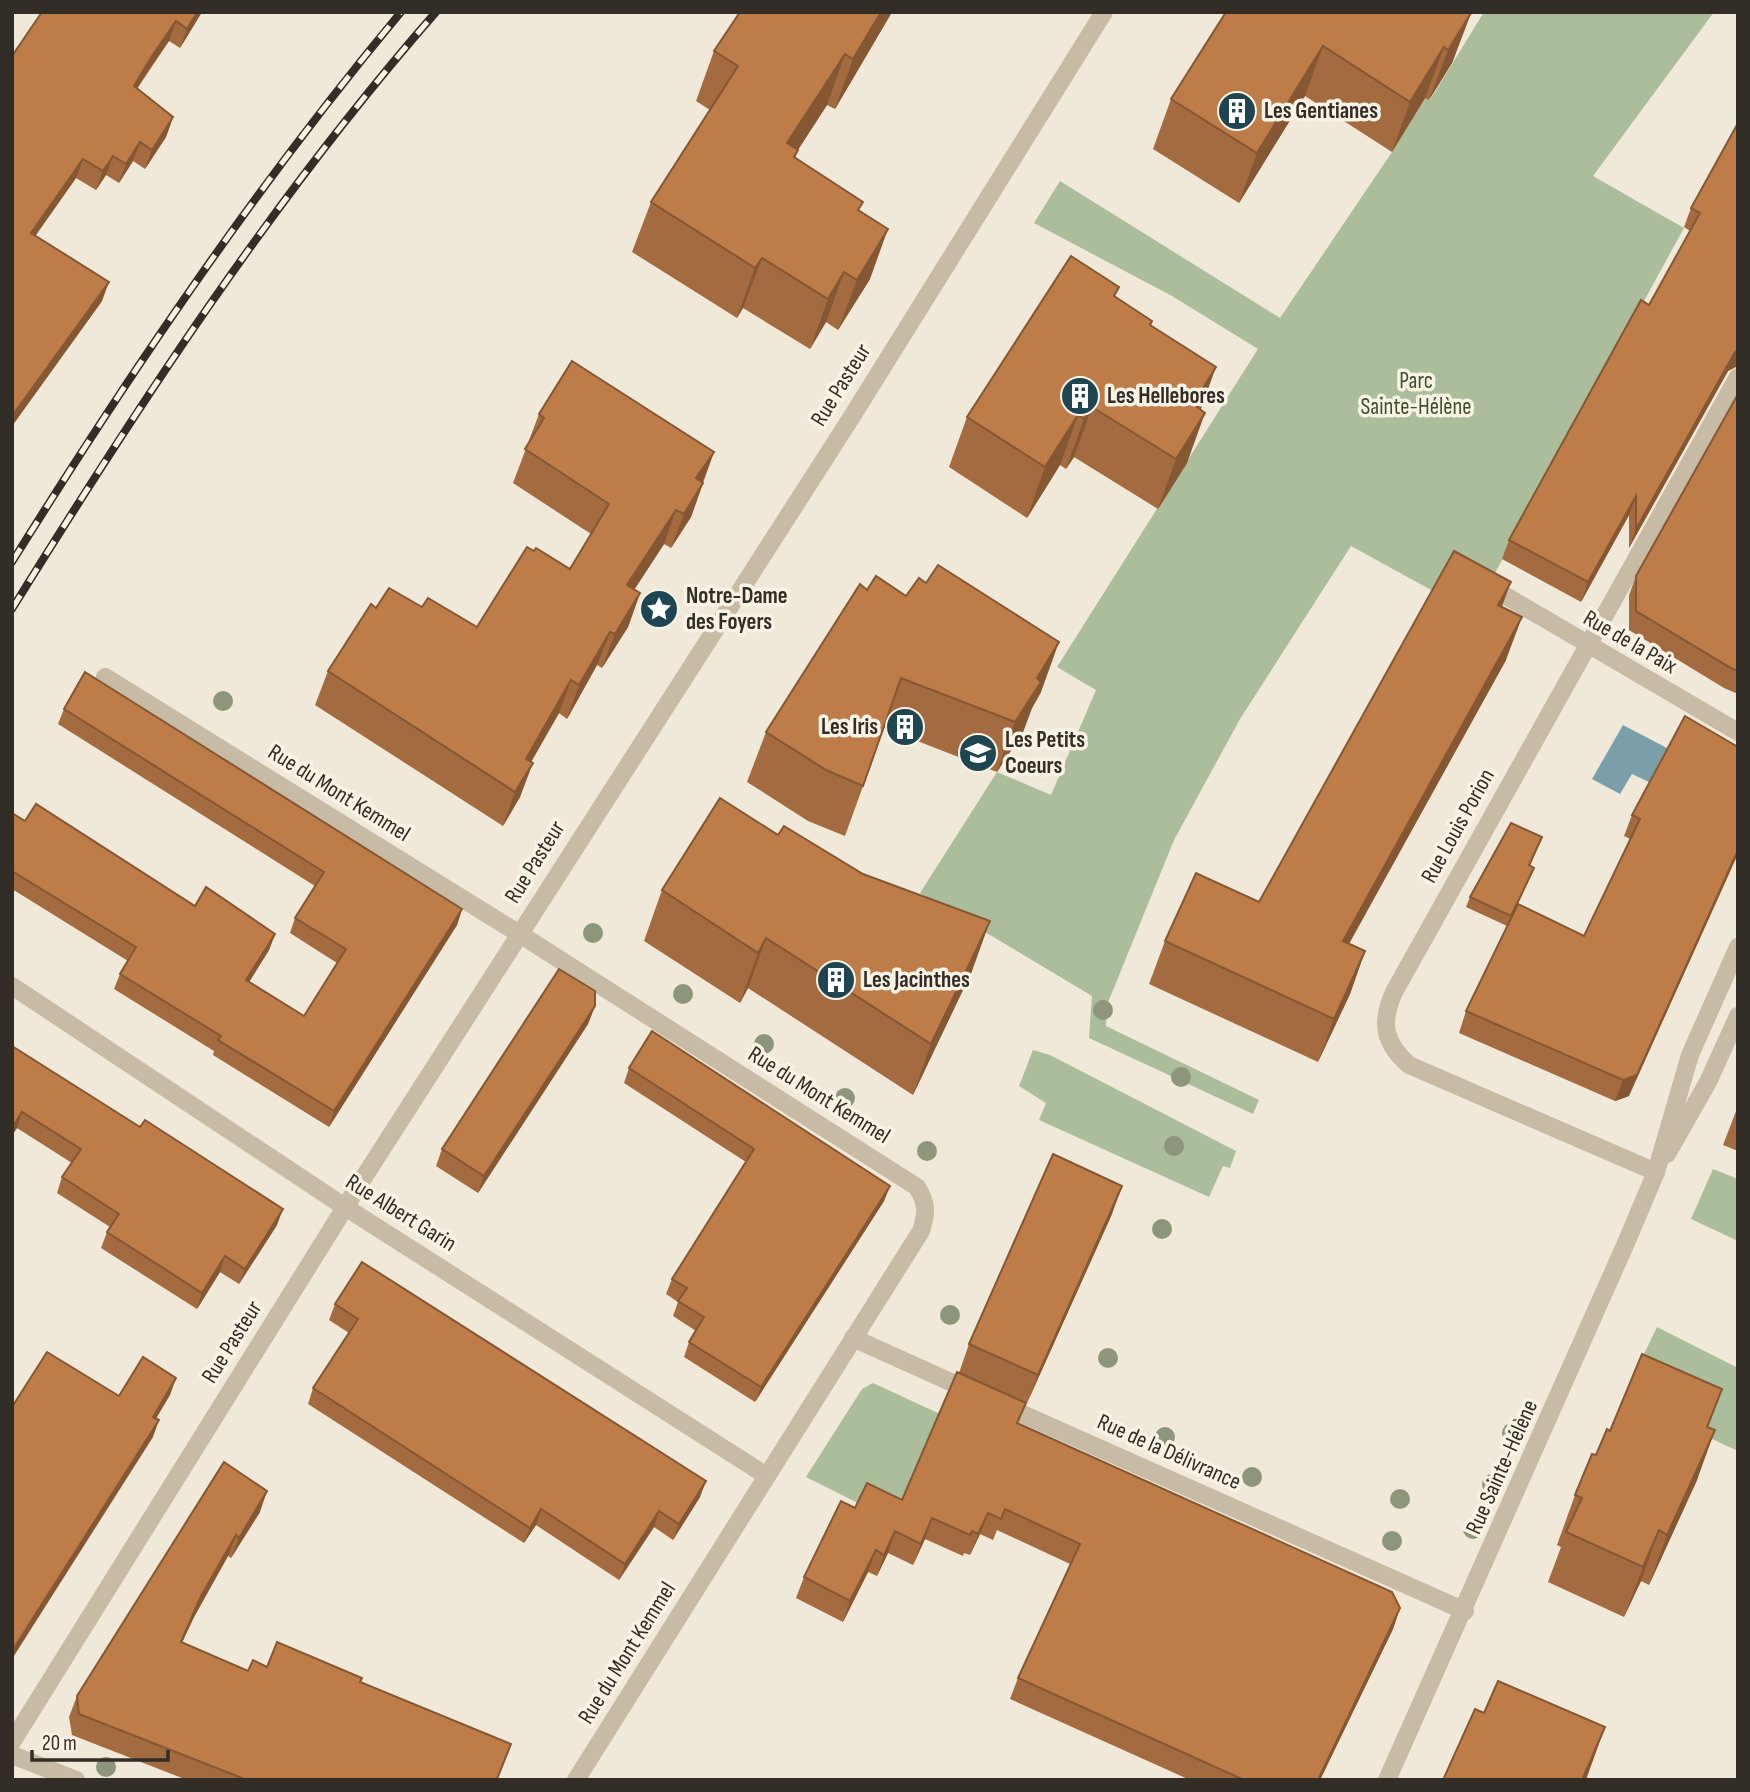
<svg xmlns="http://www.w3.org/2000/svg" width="1750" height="1792" font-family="'Sofia Sans Condensed',sans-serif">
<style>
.green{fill:#abbd9b}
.water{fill:#7a9fab}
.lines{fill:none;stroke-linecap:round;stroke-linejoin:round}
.minor{stroke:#c7bba6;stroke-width:18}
.rail-casing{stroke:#332d27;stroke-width:8}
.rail{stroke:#f8f3e5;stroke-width:5;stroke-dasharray:16;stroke-linecap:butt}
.tree{fill:#8d957a}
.wall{fill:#a36b3f}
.shaded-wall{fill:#855733}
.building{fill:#be7c49;stroke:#855733;stroke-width:2}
.labels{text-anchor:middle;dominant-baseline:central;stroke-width:7;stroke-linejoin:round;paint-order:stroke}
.poi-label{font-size:23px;font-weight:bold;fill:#332d27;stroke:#f8f3e5;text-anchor:start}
.park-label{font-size:23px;fill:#3c502c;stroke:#f8f3e5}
.street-label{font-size:23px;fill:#332d27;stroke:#f8f3e5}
</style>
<rect width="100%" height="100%" fill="#f0e9da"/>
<g class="green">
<path d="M 1484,12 L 1714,12 L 1593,176 L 1684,228 L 1473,613 L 1351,546 L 1240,719 L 1174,840 L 1107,1005 L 1106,1026 L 1259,1100 L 1253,1114 L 1089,1038 L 1092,996 L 920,893 L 997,772 L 1051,795 L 1096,690 L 1057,667 L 1258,349 L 1172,296 L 1034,223 L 1060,181 L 1280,318 L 1392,152 L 1422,95 L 1430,100 Z"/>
<path d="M 1033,1050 L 1050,1055 L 1236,1151 L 1230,1168 L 1223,1166 L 1209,1197 L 1039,1120 L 1046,1103 L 1019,1086 Z"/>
<path d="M 1713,1169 L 1738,1179 L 1738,1241 L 1691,1219 Z"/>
<path d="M 1657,1327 L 1738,1368 L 1738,1451 L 1623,1398 Z"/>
<path d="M 873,1383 L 940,1414 L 894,1521 L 806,1477 L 862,1389 Z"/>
</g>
<path class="water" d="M 1623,725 L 1667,748 L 1649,782 L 1632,774 L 1620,794 L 1592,779 Z"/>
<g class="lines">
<g class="minor">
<path d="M 1499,592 L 1738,732"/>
<path d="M 105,677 L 518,933 L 917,1187 C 927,1203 927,1213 921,1231 L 576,1780"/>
<path d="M 12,986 L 345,1207 L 767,1476"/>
<path d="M 1667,1154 L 1708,1082 L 1738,1016"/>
<path d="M 1656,1172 L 1409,1065 C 1384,1043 1380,1023 1394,992 L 1738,377"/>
<path d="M 853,1338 L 975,1393"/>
<path d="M 1000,1404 L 1465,1611"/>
<path d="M 12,1742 L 364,1177 L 851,418 L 1104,12"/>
<path d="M 12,1755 L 76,1780"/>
<path d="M 1387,1780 L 1626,1243 L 1656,1172 L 1690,1055 L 1738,947"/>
</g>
<defs>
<g id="rail">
<path d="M 12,562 C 131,371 257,185 401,12"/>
<path d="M 12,609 C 141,401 275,196 436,12"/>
</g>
</defs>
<use href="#rail" class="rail-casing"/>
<use href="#rail" class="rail"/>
</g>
<g class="tree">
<circle cx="223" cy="701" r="10"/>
<circle cx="593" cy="933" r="10"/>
<circle cx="683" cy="994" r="10"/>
<circle cx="1103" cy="1010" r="10"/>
<circle cx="764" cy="1044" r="10"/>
<circle cx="1181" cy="1077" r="10"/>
<circle cx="845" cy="1098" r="10"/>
<circle cx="1174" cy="1146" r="10"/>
<circle cx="927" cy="1151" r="10"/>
<circle cx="1162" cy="1229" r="10"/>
<circle cx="950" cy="1315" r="10"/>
<circle cx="1108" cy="1358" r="10"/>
<circle cx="1512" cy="1433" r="10"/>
<circle cx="1165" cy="1437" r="10"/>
<circle cx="1252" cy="1477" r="10"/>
<circle cx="1492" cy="1484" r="10"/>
<circle cx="1400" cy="1499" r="10"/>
<circle cx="1473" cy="1529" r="10"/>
<circle cx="1392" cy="1541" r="10"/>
<circle cx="106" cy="1767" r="10"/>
</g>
<g class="wall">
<path d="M 202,12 L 180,48 L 169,41 L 137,89 L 173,117 L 166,137 L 145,169 L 133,161 L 119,183 L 106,175 L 96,190 L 76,178 L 35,236 L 102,301 L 12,426 L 12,56 Z"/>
<path d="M 892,12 L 835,109 L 827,105 L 798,150 L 795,158 L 860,211 L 870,279 L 838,330 L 826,322 L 810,349 L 743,308 L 737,318 L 632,252 L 651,202 L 710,110 L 696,101 L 714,51 Z"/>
<path d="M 1226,12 L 1471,13 L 1452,63 L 1429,100 L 1425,98 L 1392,152 L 1305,96 L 1239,203 L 1153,149 L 1171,99 Z"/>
<path d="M 1738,123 L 1738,366 L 1728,371 L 1629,548 L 1629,515 L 1581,602 L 1502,559 L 1509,540 L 1649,305 L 1690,231 L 1684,227 L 1691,208 Z"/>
<path d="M 1116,297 L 1150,326 L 1201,410 L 1187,463 L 1158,509 L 1074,457 L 1066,469 L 1060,465 L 1027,518 L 949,467 L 967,417 Z"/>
<path d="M 1738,394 L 1738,694 L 1724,688 L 1629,630 L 1629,595 L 1636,576 Z"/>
<path d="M 539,414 L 714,452 L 691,517 L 671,548 L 664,544 L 634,590 L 640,593 L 628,627 L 602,668 L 597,665 L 567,719 L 559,713 L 531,762 L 520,797 L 503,826 L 315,705 L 328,671 L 376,608 L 422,607 L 477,627 L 570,569 L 591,534 L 513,483 Z"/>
<path d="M 867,590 L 1041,692 L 1032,708 L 1023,732 L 997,772 L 884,728 L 845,836 L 808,821 L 747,782 L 766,732 Z"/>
<path d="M 1502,607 L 1506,660 L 1349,944 L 1365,951 L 1350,994 L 1318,1062 L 1149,984 L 1165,941 L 1259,902 Z"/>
<path d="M 64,709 L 462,909 L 457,925 L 329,1127 L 213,1055 L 214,1051 L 114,989 L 120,974 L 128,961 L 12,889 L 12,813 L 25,821 L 195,906 L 275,934 L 269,950 L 249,982 L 304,1016 L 337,963 L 290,933 L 295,918 L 315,886 L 58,724 Z"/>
<path d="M 1685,716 L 1629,1096 L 1615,1101 L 1459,1033 L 1466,1011 L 1507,926 L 1466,907 L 1470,897 L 1538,847 L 1530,866 L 1534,868 L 1518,904 L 1584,936 L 1630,839 L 1624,836 L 1632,815 Z"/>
<path d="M 662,890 L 972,971 L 913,1095 L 748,988 L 740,1003 L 644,941 Z"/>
<path d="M 595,1006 L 588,1024 L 478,1193 L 436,1166 L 442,1149 Z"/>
<path d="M 12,1046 L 277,1225 L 239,1284 L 220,1272 L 197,1309 L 101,1248 L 107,1232 L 110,1227 L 57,1193 L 62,1177 L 72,1163 L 17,1128 L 12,1135 Z"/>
<path d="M 629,1068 L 890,1186 L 884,1201 L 755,1402 L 684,1357 L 689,1342 L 696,1331 L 673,1316 L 678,1302 L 666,1294 L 672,1279 L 746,1162 L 624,1083 Z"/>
<path d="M 1738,1106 L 1738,1151 L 1723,1145 Z"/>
<path d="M 1112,1214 L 1027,1403 L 959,1373 L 969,1344 Z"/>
<path d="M 335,1304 L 700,1497 L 673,1540 L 654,1527 L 619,1580 L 536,1525 L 524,1543 L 308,1404 L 313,1388 L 349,1333 L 329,1320 Z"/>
<path d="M 1722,1389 L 1708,1428 L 1697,1480 L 1649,1585 L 1641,1581 L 1624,1617 L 1548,1582 L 1561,1547 L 1557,1545 L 1575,1495 L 1610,1431 Z"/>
<path d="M 1018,1424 L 1400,1608 L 1393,1629 L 1320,1780 L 1190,1780 L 1010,1699 L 1018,1678 L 1070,1564 L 997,1530 L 993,1540 L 980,1534 L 970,1555 L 964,1553 L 963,1556 L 925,1539 L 913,1565 L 888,1553 L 877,1576 L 868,1572 L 843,1622 L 796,1598 L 804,1577 L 855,1508 L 902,1500 Z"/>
<path d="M 260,1512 L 231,1558 L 228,1556 L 194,1617 L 182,1642 L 248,1671 L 267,1667 L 360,1682 L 500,1780 L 187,1780 L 72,1735 L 69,1717 L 77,1696 Z"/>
</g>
<g class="shaded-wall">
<path d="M 197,12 L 202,12 L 180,48 L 187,29 Z"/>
<path d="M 881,12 L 892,12 L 835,109 L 853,59 Z"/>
<path d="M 1471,13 L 1452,63 L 1429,100 L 1448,50 Z"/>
<path d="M 176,21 L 169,41 L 145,75 L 127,105 L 134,86 L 152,56 Z"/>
<path d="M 1323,46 L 1305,96 L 1239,203 L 1257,153 Z"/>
<path d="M 1444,47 L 1425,98 L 1392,152 L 1410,102 Z"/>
<path d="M 845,54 L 827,105 L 769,194 L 787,143 Z"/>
<path d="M 173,117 L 166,137 L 145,169 L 152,150 Z"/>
<path d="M 140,142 L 133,161 L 119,183 L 126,164 Z"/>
<path d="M 113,156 L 106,175 L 96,190 L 103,171 Z"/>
<path d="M 83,159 L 76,178 L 24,252 L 31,233 Z"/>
<path d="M 888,229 L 870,279 L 838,330 L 857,280 Z"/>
<path d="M 762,258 L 743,308 L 737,318 L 755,268 Z"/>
<path d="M 844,272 L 826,322 L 810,349 L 828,299 Z"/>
<path d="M 109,282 L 102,301 L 12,426 L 12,416 Z"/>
<path d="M 1738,350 L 1737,366 L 1728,371 L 1629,548 L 1636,529 L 1735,352 Z"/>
<path d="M 1216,367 L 1198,417 L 1193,404 Z"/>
<path d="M 1092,407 L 1074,457 L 1066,469 L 1084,419 Z"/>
<path d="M 1205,413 L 1187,463 L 1158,509 L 1176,459 Z"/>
<path d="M 1078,415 L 1060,465 L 1027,518 L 1045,467 Z"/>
<path d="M 714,452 L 701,486 L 696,478 Z"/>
<path d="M 703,483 L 691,517 L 671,548 L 684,514 Z"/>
<path d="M 1636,496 L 1629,515 L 1581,602 L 1588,582 Z"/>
<path d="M 676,510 L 664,544 L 615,619 L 627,585 Z"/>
<path d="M 1511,582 L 1495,625 L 1498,605 Z"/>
<path d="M 640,593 L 628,627 L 602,668 L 615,634 Z"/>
<path d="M 1522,617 L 1506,660 L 1327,983 L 1343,941 Z"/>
<path d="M 610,632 L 597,665 L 567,719 L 579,685 Z"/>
<path d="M 1059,642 L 1041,692 L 1032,708 L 1023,732 L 997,772 L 1015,722 L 1037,678 Z"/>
<path d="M 571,680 L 559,713 L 514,792 L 526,759 Z"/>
<path d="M 533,763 L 520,797 L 503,826 L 515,792 Z"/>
<path d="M 1738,850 L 1738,854 L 1629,1096 L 1615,1101 L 1623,1080 Z"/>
<path d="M 462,909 L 457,925 L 329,1127 L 334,1111 Z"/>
<path d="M 990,921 L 972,971 L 913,1095 L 931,1044 Z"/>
<path d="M 275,934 L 269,950 L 241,995 L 246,980 Z"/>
<path d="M 766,938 L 748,988 L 740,1003 L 758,953 Z"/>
<path d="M 1365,951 L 1350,994 L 1318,1062 L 1334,1019 Z"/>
<path d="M 595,1006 L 588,1024 L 478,1193 L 484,1176 Z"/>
<path d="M 22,1112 L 17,1128 L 12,1135 L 12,1128 Z"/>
<path d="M 890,1186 L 884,1201 L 755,1402 L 761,1387 Z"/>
<path d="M 1122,1186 L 1112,1214 L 1027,1403 L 1038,1375 Z"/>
<path d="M 283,1209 L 277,1225 L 239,1284 L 245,1269 Z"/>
<path d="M 225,1256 L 220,1272 L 197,1309 L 202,1293 Z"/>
<path d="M 176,1378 L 170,1395 L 147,1434 L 153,1417 Z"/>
<path d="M 159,1420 L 153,1437 L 12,1659 L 12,1651 Z"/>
<path d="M 1715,1430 L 1697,1480 L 1649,1585 L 1667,1535 Z"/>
<path d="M 706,1481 L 700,1497 L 673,1540 L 679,1524 Z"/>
<path d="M 267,1491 L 260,1512 L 231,1558 L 239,1538 Z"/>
<path d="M 541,1509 L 536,1525 L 524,1543 L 530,1528 Z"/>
<path d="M 659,1511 L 654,1527 L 619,1580 L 625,1564 Z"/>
<path d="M 988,1513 L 980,1534 L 970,1555 L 978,1534 Z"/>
<path d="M 932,1518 L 925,1539 L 913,1565 L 921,1544 Z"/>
<path d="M 1659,1530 L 1641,1581 L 1624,1617 L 1643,1567 Z"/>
<path d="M 895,1531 L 888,1553 L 877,1576 L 884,1555 Z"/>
<path d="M 236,1535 L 228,1556 L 194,1617 L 173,1662 L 181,1642 L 201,1596 Z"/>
<path d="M 876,1550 L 868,1572 L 843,1622 L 850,1601 Z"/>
<path d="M 1400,1608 L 1393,1629 L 1320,1780 L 1318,1780 Z"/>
<path d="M 1605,1727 L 1587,1777 L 1586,1780 L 1582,1780 Z"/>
</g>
<g class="building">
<path d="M 42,12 L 197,12 L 187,29 L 176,21 L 152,56 L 134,86 L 173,117 L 152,150 L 140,142 L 126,164 L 113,156 L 103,171 L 83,159 L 31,233 L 109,282 L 12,416 L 12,56 Z"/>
<path d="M 740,12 L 881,12 L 853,59 L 845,54 L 787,143 L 798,150 L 794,157 L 863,202 L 858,210 L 888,229 L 857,280 L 844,272 L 828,299 L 762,258 L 755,268 L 651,202 L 738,66 L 714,51 Z"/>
<path d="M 1226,12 L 1470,12 L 1471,13 L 1448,50 L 1444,47 L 1410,102 L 1323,46 L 1257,153 L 1171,99 Z"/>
<path d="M 1738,123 L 1738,350 L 1735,352 L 1636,529 L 1636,496 L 1588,582 L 1509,540 L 1641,300 L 1649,305 L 1700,213 L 1691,208 Z"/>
<path d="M 1071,256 L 1119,287 L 1114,296 L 1152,321 L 1150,325 L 1216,367 L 1193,404 L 1205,413 L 1176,459 L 1092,407 L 1084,419 L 1078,415 L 1045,467 L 967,417 Z"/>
<path d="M 572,361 L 714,452 L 696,478 L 703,483 L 684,514 L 676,510 L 627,585 L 640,593 L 615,634 L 610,632 L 579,685 L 571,680 L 526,759 L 533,763 L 515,792 L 328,671 L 371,604 L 376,608 L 389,588 L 422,607 L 428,598 L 477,627 L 527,547 L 534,551 L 536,548 L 570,569 L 609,504 L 525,449 L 544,418 L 539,414 Z"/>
<path d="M 1738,394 L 1738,671 L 1731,668 L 1636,611 L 1636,576 Z"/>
<path d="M 1454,551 L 1511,582 L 1498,605 L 1522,617 L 1343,941 L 1365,951 L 1334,1019 L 1165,941 L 1196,873 L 1259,902 Z"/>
<path d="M 938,565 L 1059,642 L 1037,678 L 1041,682 L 1015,722 L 901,678 L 863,786 L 826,770 L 766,732 L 860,584 L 867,590 L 876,576 L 906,596 L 919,578 L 926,583 Z"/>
<path d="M 85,672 L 462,909 L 334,1111 L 218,1040 L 221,1036 L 120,974 L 136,947 L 12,871 L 12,813 L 25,821 L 36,804 L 195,906 L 206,887 L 275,934 L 246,980 L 304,1016 L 346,949 L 295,918 L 324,872 L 64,709 Z"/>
<path d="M 1685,716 L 1738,747 L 1738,850 L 1637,1075 L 1623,1080 L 1466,1011 L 1518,904 L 1584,936 L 1640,819 L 1632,815 Z"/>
<path d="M 720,798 L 778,835 L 784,826 L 863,874 L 990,921 L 931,1044 L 766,938 L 758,953 L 662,890 Z"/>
<path d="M 1511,823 L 1542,837 L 1529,865 L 1534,868 L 1511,916 L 1470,897 Z"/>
<path d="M 559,969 L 595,991 L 595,1006 L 484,1176 L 442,1149 Z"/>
<path d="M 652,1031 L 890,1186 L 761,1387 L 689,1342 L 704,1317 L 678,1301 L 687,1288 L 672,1279 L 754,1149 L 629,1068 Z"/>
<path d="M 12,1046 L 140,1127 L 145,1120 L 283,1209 L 245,1269 L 225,1256 L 202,1293 L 107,1232 L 119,1214 L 62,1177 L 81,1149 L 22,1112 L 12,1128 Z"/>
<path d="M 1053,1154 L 1122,1186 L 1038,1375 L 969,1344 Z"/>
<path d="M 362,1262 L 706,1481 L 679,1524 L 659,1511 L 625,1564 L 541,1509 L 530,1528 L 313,1388 L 358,1319 L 335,1304 Z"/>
<path d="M 47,1352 L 119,1396 L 143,1357 L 176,1378 L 153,1417 L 159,1420 L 12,1651 L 12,1407 Z"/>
<path d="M 1642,1354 L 1722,1389 L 1707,1427 L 1715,1430 L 1667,1535 L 1659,1530 L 1643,1567 L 1566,1532 L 1582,1498 L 1575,1495 L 1592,1454 L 1596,1455 L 1607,1429 L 1610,1431 Z"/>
<path d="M 957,1372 L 1026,1403 L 1017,1423 L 1392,1592 L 1400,1608 L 1318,1780 L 1244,1780 L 1018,1678 L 1080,1544 L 1005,1509 L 1001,1519 L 988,1513 L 978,1534 L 972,1531 L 970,1535 L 932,1518 L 921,1544 L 895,1531 L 884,1555 L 876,1550 L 850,1601 L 804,1577 L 841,1501 L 855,1508 L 867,1483 L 902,1500 Z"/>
<path d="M 224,1462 L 267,1491 L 239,1538 L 236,1535 L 201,1596 L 181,1642 L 248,1671 L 253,1660 L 267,1667 L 277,1642 L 362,1678 L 360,1682 L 511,1744 L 497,1779 L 500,1780 L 247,1780 L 79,1714 L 77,1696 Z"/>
<path d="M 1498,1681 L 1605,1727 L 1582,1780 L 1443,1780 L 1475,1709 L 1484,1713 Z"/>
</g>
<defs>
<symbol id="building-disc" viewBox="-11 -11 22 22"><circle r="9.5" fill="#1f4552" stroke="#f8f3e5"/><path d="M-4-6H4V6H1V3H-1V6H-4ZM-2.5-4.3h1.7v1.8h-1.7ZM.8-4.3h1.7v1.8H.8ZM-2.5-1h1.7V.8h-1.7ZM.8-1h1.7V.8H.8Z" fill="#fff"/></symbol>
<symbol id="sight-disc" viewBox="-11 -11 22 22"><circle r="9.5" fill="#1f4552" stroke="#f8f3e5"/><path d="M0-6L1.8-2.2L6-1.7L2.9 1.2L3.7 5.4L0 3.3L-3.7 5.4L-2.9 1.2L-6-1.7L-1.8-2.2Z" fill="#fff"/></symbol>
<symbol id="school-disc" viewBox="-11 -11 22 22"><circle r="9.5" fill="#1f4552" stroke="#f8f3e5"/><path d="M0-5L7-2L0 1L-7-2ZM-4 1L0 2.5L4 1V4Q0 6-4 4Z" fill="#fff"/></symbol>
</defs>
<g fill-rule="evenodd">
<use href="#building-disc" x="1215" y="89" width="44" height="44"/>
<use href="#building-disc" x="1058" y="374" width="44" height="44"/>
<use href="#sight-disc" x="637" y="587" width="44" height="44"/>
<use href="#building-disc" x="883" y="705" width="44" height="44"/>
<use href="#school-disc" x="956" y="731" width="44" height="44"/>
<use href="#building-disc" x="814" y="958" width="44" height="44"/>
</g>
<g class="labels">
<g class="poi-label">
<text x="1264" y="111">Les Gentianes</text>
<text x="1107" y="396">Les Hellebores</text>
<text x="686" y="596">Notre-Dame<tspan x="686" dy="26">des Foyers</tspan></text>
<text x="878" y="727" text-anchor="end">Les Iris</text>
<text x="1005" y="740">Les Petits<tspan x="1005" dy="26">Coeurs</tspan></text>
<text x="863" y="980">Les Jacinthes</text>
</g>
<g class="park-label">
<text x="1416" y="381">Parc<tspan x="1416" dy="26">Sainte-Hélène</tspan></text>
</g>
<g class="street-label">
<text transform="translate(841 385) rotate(-58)">Rue Pasteur</text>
<text transform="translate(1630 642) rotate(30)">Rue de la Paix</text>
<text transform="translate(339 793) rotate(32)">Rue du Mont Kemmel</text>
<text transform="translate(1458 826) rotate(-61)">Rue Louis Porion</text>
<text transform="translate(535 862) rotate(-58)">Rue Pasteur</text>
<text transform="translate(819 1095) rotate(32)">Rue du Mont Kemmel</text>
<text transform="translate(401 1213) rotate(32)">Rue Albert Garin</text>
<text transform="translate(232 1342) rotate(-58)">Rue Pasteur</text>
<text transform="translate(1169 1452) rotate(24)">Rue de la Délivrance</text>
<text transform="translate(1502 1467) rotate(-66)">Rue Sainte-Hélène</text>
<text transform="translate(627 1653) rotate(-58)">Rue du Mont Kemmel</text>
</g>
</g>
<rect width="1750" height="1792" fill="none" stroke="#332d27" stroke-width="28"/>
<path d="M32 1750v10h136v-10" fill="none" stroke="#332d27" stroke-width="3.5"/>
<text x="42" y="1750" font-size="21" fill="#332d27" stroke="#f8f3e5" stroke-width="5" paint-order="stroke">20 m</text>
</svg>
